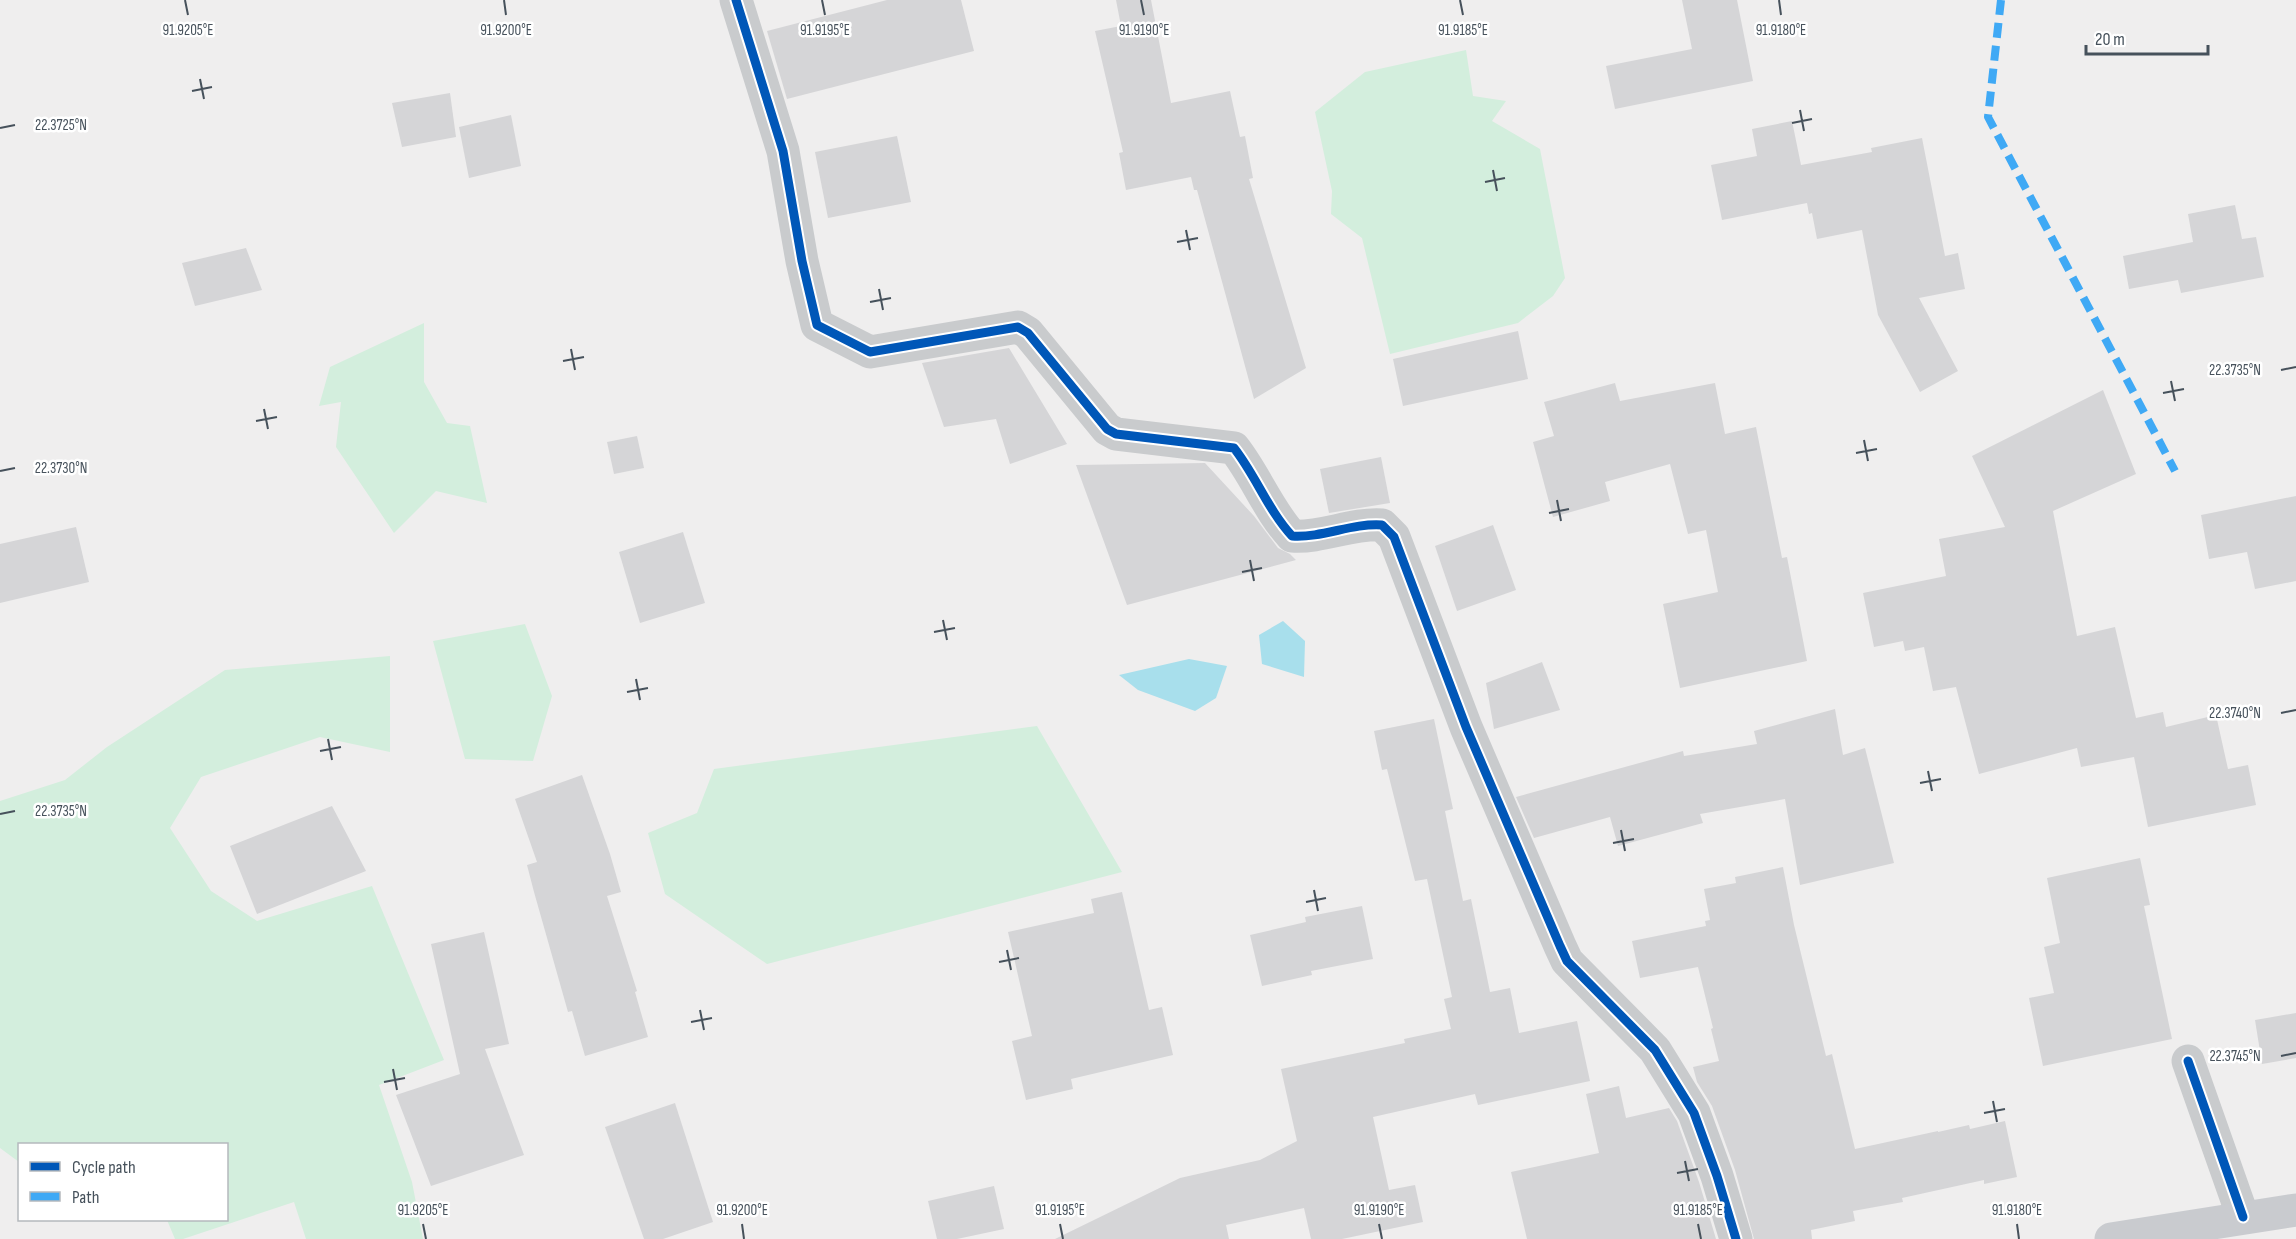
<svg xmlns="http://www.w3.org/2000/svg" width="2296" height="1239" font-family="'Sofia Sans Condensed',sans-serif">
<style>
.green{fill:#d3eedd}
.water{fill:#a8dfec}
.building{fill:#d5d5d7}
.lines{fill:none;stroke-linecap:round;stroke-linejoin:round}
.street{stroke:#c9cbcd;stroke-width:33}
.secondary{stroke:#c9cbcf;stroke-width:33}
.quiet{stroke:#3fa9f5;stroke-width:8;stroke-dasharray:15 8;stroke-linecap:butt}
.cycleway-casing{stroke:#fff;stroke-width:13}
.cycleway{stroke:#0057b8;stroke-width:9}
.ticks{fill:none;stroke:#46515b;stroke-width:2}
.ticks-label{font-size:15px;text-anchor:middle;fill:#46515b;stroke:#fff;stroke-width:5;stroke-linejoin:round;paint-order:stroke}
</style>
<rect width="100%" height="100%" fill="#efeeee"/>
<g class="green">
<path d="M 1466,50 L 1473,96 L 1506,101 L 1492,121 L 1540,149 L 1565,278 L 1553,296 L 1518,323 L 1390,354 L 1362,238 L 1331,214 L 1332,191 L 1315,112 L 1365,72 Z"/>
<path d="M 424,323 L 424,382 L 447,423 L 470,426 L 487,503 L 436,491 L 394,533 L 336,447 L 341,402 L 319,406 L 330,367 Z"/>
<path d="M 525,624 L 552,696 L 533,761 L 465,759 L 433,641 Z"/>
<path d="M 390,656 L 390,752 L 320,737 L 201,777 L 170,828 L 211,891 L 257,921 L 372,886 L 444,1060 L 379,1085 L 412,1182 L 423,1239 L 306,1239 L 294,1202 L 183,1239 L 175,1239 L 167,1220 L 226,1220 L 226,1144 L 20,1144 L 19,1162 L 0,1148 L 0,801 L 65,780 L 107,747 L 225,670 Z"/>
<path d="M 1037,726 L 1122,872 L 767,964 L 665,894 L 648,833 L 697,813 L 714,769 Z"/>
</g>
<g class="water">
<path d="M 1283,621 L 1305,641 L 1304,677 L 1262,664 L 1259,635 Z"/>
<path d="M 1189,659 L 1227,666 L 1216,698 L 1195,711 L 1138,690 L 1119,675 Z"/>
</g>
<g class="building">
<path d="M 887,0 L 961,0 L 974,51 L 787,99 L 767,31 Z"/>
<path d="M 1116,0 L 1151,0 L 1171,103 L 1230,91 L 1240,137 L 1245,136 L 1253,178 L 1249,179 L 1306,368 L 1254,399 L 1197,190 L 1194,190 L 1191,177 L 1126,190 L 1119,153 L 1123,152 L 1095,31 L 1121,26 Z"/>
<path d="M 1682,0 L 1737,0 L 1753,81 L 1615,109 L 1606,66 L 1692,49 Z"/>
<path d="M 450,93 L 456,137 L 402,147 L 392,103 Z"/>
<path d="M 511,115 L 521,166 L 469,178 L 459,127 Z"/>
<path d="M 1792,121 L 1801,165 L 1872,152 L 1871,148 L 1922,138 L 1945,256 L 1958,253 L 1965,289 L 1919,298 L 1958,371 L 1920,392 L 1878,315 L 1862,230 L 1817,239 L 1812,213 L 1809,214 L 1807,203 L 1722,220 L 1711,165 L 1757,156 L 1752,129 Z"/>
<path d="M 897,136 L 911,202 L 828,218 L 815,152 Z"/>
<path d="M 2235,205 L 2242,239 L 2256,237 L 2264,277 L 2181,293 L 2178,280 L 2129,289 L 2123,256 L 2193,242 L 2188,214 Z"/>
<path d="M 246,248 L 262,290 L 195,306 L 182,263 Z"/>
<path d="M 1518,331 L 1528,379 L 1403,406 L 1393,359 Z"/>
<path d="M 1009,348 L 1067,444 L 1010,464 L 996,419 L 944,427 L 922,363 Z"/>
<path d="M 1615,383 L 1620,401 L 1715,383 L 1725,434 L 1756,427 L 1782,558 L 1787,557 L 1807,661 L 1680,688 L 1663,604 L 1718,592 L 1706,530 L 1688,534 L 1670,464 L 1605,482 L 1610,501 L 1553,517 L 1533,442 L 1554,436 L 1544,402 Z"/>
<path d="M 2103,390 L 2136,474 L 2053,511 L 2077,636 L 2115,627 L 2136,718 L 2163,712 L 2166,727 L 2216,715 L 2228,769 L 2248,765 L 2256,805 L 2148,827 L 2134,757 L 2081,767 L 2077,748 L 1979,774 L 1956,687 L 1933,691 L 1924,647 L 1905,651 L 1903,641 L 1874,647 L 1863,593 L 1946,576 L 1939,539 L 2005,527 L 1972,456 Z"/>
<path d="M 637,436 L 644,468 L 614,474 L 607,442 Z"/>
<path d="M 1381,457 L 1390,503 L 1329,513 L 1320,469 Z"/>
<path d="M 1205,463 L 1254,516 L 1278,548 L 1290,554 L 1296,560 L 1127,605 L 1076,465 Z"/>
<path d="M 2296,496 L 2296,581 L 2255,589 L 2247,552 L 2209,559 L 2201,515 Z"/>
<path d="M 1493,525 L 1516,590 L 1457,611 L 1435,546 Z"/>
<path d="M 76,527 L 89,582 L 0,603 L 0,544 Z"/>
<path d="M 683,532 L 705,603 L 640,623 L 619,552 Z"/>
<path d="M 1542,662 L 1560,710 L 1494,729 L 1486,683 Z"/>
<path d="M 1835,709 L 1843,755 L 1865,748 L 1894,863 L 1800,885 L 1785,799 L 1700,814 L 1703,823 L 1618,846 L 1610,817 L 1534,838 L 1516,797 L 1683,751 L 1684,756 L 1757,744 L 1754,731 Z"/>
<path d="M 1434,719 L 1453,809 L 1445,811 L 1463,901 L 1471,899 L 1490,992 L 1510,988 L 1519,1033 L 1577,1021 L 1590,1081 L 1478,1105 L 1475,1094 L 1373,1117 L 1389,1190 L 1415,1185 L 1423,1222 L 1342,1239 L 1311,1239 L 1304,1208 L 1226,1225 L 1229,1239 L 1055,1239 L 1180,1178 L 1260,1160 L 1297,1141 L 1281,1069 L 1405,1043 L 1404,1039 L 1451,1029 L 1444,999 L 1452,997 L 1427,879 L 1415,881 L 1387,769 L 1382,770 L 1374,731 Z"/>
<path d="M 582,775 L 610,854 L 621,892 L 607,896 L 637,991 L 635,992 L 648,1037 L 585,1056 L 572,1011 L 568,1012 L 534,892 L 527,865 L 537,862 L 515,799 Z"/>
<path d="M 332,806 L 366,871 L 257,914 L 230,846 Z"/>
<path d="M 2140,858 L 2150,905 L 2144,906 L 2172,1039 L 2043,1066 L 2029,998 L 2054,993 L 2044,947 L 2060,943 L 2047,878 Z"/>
<path d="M 1783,867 L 1794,925 L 1826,1056 L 1832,1054 L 1855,1149 L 1938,1131 L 1938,1132 L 1969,1125 L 1970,1129 L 2005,1121 L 2017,1177 L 1984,1184 L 1984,1180 L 1902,1198 L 1903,1202 L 1853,1211 L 1855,1221 L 1811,1230 L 1812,1239 L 1754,1239 L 1735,1170 L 1712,1106 L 1697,1082 L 1693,1067 L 1719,1061 L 1711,1029 L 1713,1028 L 1698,967 L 1640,978 L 1632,941 L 1706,926 L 1705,921 L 1710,920 L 1704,889 L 1736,883 L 1735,877 Z"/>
<path d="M 1122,892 L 1149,1010 L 1162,1007 L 1173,1055 L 1071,1079 L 1073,1089 L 1026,1100 L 1012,1041 L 1032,1036 L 1008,932 L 1094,913 L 1091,899 Z"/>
<path d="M 1362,906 L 1373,959 L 1311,971 L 1312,975 L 1262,986 L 1250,935 L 1306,922 L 1305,917 Z"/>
<path d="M 484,932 L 509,1044 L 485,1049 L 524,1155 L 431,1186 L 396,1095 L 460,1074 L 431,944 Z"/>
<path d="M 2296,1013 L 2296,1058 L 2262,1064 L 2255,1020 Z"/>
<path d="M 1619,1086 L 1626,1118 L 1669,1108 L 1677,1121 L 1699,1182 L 1716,1239 L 1527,1239 L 1511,1172 L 1599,1153 L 1586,1094 Z"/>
<path d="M 675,1103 L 713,1222 L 663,1239 L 644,1239 L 605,1127 Z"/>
<path d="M 994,1186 L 1004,1229 L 957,1239 L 937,1239 L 928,1201 Z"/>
</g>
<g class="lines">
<g class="street">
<path d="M 736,0 L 783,151 L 802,261 L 817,325 L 870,352 L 1018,327 L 1028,333 L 1107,429 L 1116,434 L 1234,448 C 1256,476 1268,510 1292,536 C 1323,538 1351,523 1382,525 L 1394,537 L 1466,727 L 1560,946 L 1567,961 L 1655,1050 L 1694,1113 L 1717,1176 L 1736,1239"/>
<path d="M 2188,1061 L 2243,1217"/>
</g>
<path class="secondary" d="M 2111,1239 L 2296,1210"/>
<path class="quiet" d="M 2001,0 L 1988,117 L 2175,471"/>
<defs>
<g id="cycleway">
<path d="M 736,0 L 783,151 L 802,261 L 817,325 L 870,352 L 1018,327 L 1028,333 L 1107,429 L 1116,434 L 1234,448 C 1256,476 1268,510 1292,536 C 1323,538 1351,523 1382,525 L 1394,537 L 1466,727 L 1560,946 L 1567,961 L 1655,1050 L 1694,1113 L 1717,1176 L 1736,1239"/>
<path d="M 2188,1061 L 2243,1217"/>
</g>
</defs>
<use href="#cycleway" class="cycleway-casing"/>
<use href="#cycleway" class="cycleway"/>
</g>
<path class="ticks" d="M 185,0 L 188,15M 504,0 L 506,15M 822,0 L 825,15M 1141,0 L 1144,15M 1460,0 L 1463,15M 1779,0 L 1781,15M 200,79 L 204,99M 192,91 L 212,87M 1800,110 L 1804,131M 1792,123 L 1812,119M 0,128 L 15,125M 1493,170 L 1497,191M 1485,182 L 1505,178M 1186,230 L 1190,250M 1177,242 L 1198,238M 879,289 L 883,310M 870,302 L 891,298M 571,349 L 575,370M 563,361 L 584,357M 2281,370 L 2296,367M 2171,381 L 2175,401M 2163,393 L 2184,389M 264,409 L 268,429M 256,421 L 277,417M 1864,440 L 1868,461M 1856,453 L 1877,449M 0,471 L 15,468M 1557,500 L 1561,521M 1549,513 L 1569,509M 1250,560 L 1254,581M 1242,572 L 1262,568M 943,620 L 947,640M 934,632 L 955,628M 636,679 L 640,700M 627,692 L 648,688M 2281,713 L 2296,710M 328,739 L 332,760M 320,751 L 341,747M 1928,771 L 1932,791M 1920,783 L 1941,779M 0,814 L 15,811M 1621,830 L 1625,851M 1613,843 L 1634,839M 1314,890 L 1318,911M 1306,902 L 1326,898M 1007,950 L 1011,970M 999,962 L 1019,958M 700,1010 L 704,1030M 691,1022 L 712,1018M 2281,1056 L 2296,1053M 393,1069 L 397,1090M 384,1082 L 405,1078M 1993,1101 L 1997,1122M 1984,1113 L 2005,1109M 1685,1161 L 1689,1181M 1677,1173 L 1698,1169M 423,1224 L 426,1239M 742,1224 L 744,1239M 1060,1224 L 1063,1239M 1379,1224 L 1382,1239M 1698,1224 L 1701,1239M 2017,1224 L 2019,1239"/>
<g class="ticks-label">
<text x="188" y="35">91.9205°E</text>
<text x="506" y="35">91.9200°E</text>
<text x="825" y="35">91.9195°E</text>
<text x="1144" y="35">91.9190°E</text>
<text x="1463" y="35">91.9185°E</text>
<text x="1781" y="35">91.9180°E</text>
<text x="61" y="130">22.3725°N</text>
<text x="2235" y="375">22.3735°N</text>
<text x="61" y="473">22.3730°N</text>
<text x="2235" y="718">22.3740°N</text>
<text x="61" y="816">22.3735°N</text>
<text x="2235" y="1061">22.3745°N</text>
<text x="423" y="1215">91.9205°E</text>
<text x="742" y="1215">91.9200°E</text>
<text x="1060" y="1215">91.9195°E</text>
<text x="1379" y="1215">91.9190°E</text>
<text x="1698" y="1215">91.9185°E</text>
<text x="2017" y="1215">91.9180°E</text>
</g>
<rect x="18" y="1143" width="210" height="78" fill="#ffffff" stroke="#b5b9bd" stroke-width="1.5"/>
<rect x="30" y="1162" width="30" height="9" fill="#0057b8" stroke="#b5b9bd" stroke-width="1.5"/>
<text x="72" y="1173" font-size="18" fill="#46515b">Cycle path</text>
<rect x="30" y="1192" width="30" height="9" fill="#3fa9f5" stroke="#b5b9bd" stroke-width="1.5"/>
<text x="72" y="1203" font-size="18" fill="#46515b">Path</text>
<path d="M2086 45v9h122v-9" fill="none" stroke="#46515b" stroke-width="3"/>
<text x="2095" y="45" font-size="18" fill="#46515b" stroke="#ffffff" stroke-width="4.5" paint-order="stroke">20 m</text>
</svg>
